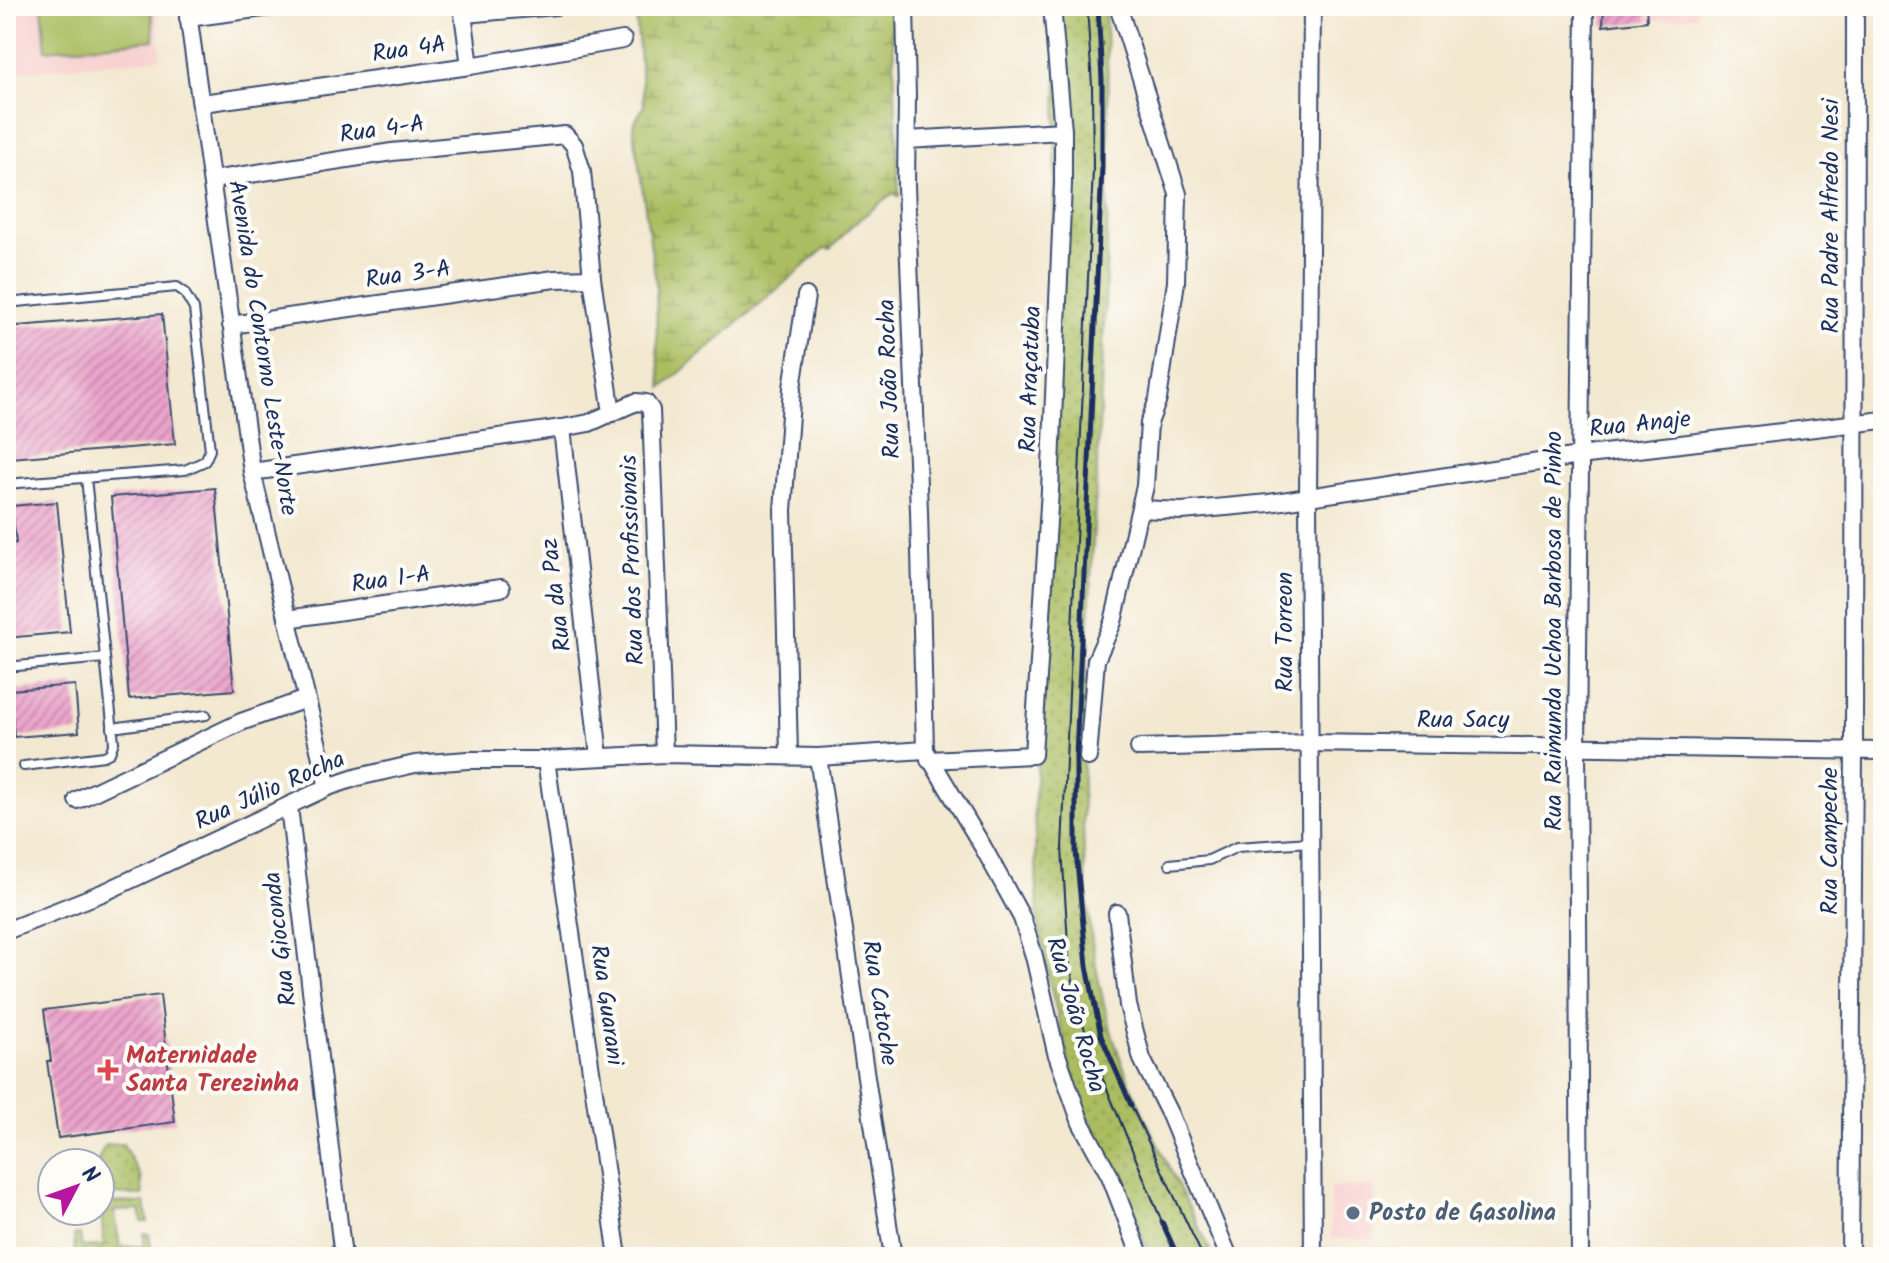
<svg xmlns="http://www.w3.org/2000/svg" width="1889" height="1263" font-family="Kalam,sans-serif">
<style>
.built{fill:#f7d0cf}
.grass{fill:url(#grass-dots);stroke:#63765f;stroke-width:2}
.wetland{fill:url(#wetland-marsh);stroke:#63765f;stroke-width:2}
.pitch{fill:#abbd60;stroke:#63765f;stroke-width:2}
.building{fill:url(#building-hatch)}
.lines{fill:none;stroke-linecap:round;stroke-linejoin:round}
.service-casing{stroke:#3b4b6f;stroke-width:12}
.minor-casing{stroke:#3b4b6f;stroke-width:20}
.service{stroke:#fff;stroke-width:8}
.minor{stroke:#fff;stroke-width:16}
.tram{stroke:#1b2f5e;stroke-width:2}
.rail{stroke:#1b2f5e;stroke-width:5}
.health-dot{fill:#e0444e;stroke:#fdfcf7;stroke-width:3}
.service-dot{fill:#5c6f8a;stroke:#fdfcf7;stroke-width:3}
.labels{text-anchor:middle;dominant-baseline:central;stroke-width:8;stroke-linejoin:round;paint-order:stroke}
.street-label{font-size:24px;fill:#1b2f5e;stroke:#fdfcf7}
.health-label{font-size:24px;font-weight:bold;fill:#be3a42;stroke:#fdfcf7;text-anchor:start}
.service-label{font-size:24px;font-weight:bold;fill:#4e5e75;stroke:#fdfcf7;text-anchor:start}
</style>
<defs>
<pattern id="grass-dots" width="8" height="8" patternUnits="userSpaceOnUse" patternTransform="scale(2)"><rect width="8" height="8" fill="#abbd60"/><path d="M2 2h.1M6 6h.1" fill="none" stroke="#8a9a52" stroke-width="1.8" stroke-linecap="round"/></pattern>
<pattern id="wetland-marsh" width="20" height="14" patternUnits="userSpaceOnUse" patternTransform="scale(2)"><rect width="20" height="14" fill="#abbd60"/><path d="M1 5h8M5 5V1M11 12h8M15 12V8" fill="none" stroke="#8a9a52"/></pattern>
<pattern id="building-hatch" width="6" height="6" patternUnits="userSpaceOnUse" patternTransform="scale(2)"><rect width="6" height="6" fill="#eba3ca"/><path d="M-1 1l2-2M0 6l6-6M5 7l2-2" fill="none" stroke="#be85a7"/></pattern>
</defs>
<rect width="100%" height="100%" fill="#fdfcf7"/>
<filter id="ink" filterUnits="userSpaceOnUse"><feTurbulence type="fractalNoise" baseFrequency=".0125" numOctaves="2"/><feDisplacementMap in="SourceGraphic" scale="16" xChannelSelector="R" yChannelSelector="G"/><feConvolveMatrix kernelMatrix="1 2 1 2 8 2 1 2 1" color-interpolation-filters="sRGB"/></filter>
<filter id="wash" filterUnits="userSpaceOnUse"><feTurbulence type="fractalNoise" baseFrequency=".006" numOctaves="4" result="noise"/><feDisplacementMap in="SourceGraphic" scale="32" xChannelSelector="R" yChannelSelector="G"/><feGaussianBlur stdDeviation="1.8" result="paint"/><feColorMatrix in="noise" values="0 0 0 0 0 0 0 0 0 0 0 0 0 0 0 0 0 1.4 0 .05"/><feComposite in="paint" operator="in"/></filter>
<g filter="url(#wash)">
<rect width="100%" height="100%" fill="#f3e8d0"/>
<g class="built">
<path d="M 6,6 L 156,6 L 161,58 L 6,73 Z"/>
<path d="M 1604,6 L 1697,6 L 1697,16 L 1603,26 Z"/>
<path d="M 1330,1187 L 1375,1187 L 1375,1239 L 1331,1239 Z"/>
</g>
<g class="grass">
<path d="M 1058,6 L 1105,6 C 1115,203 1100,401 1090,598 C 1084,732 1072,872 1104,1004 C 1123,1087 1173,1172 1210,1250 L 1149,1252 L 1085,1109 L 1071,1071 L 1049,980 L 1038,920 L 1034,807 L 1048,625 Z"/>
<path d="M 123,1144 L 141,1178 L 143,1195 L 100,1194 L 100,1163 L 97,1163 L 105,1145 Z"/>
<path d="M 100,1202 L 145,1203 L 148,1222 L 142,1222 L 140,1210 L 114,1211 L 120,1247 L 144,1246 L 144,1234 L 149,1234 L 153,1257 L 75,1257 L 74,1235 L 80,1234 L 82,1247 L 104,1246 Z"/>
</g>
<path class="wetland" d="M 635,6 L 892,6 L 899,196 L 893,193 L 851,226 L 831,249 L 825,248 L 662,388 L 657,350 L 656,282 L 633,125 L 644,106 Z"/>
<path class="pitch" d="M 42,6 L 151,6 L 154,40 L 46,50 Z"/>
<g id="blocks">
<g class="building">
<path d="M 1604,6 L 1646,6 L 1647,21 L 1603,26 Z"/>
<path d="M 162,314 L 175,444 L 11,458 L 6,405 L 6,327 Z"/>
<path d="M 215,488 L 234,690 L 129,699 L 111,497 Z"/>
<path d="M 57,502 L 70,632 L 6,638 L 6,544 L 16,543 L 12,506 Z"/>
<path d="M 75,685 L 79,732 L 14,737 L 10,690 Z"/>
<path d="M 160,995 L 175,1122 L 58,1138 L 47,1061 L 51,1061 L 44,1010 Z"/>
</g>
</g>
</g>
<g filter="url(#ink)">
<use href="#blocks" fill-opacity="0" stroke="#3b4b6f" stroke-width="2"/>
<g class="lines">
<defs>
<g id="service">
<path d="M 6,303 L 177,287 L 184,292 L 194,309 L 210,450 L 205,461 L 185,470 L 6,484"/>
<path d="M 6,667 L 105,658"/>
<path d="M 112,728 L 206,715"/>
<path d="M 24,766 L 104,756 L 110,753 L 114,742 L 86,478"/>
<path d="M 1170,864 L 1209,860 L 1237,847 L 1310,842"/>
</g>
<g id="minor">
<path d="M 187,6 L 252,472 L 328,787"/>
<path d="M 462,6 L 470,66"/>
<path d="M 905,6 L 907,97 L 906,186 L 919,511 L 925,750 L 983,847 L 1022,918 L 1034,956 L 1056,1052 L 1081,1123 L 1110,1176 L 1141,1257"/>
<path d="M 1312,6 L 1308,498 L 1313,1257"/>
<path d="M 464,14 L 556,6"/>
<path d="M 188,18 L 279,6"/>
<path d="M 202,103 L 470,66 L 623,40"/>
<path d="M 907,140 L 1063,131"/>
<path d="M 212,180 L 392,152 L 565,135 L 574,145 L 582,171 L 592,278 L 612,413"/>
<path d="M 231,325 L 555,279 L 592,278"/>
<path d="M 562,428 L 599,756"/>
<path d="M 252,472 L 562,428 L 589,423 L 636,402 L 646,403 L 651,410 L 664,754"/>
<path d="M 1141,509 L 1182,511 L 1269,503 L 1579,456 L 1883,420"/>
<path d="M 287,619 L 501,588"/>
<path d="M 1139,748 L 1309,743 L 1883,751"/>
<path d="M 789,756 L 783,510 L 792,388 L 806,296"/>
<path d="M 818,757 L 893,1257"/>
<path d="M 1088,757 L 1096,660 L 1113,622 L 1145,486 L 1149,423 L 1158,399 L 1176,282 L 1178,194 L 1118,6"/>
<path d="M 546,760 L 618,1257"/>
<path d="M 929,760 L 1033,755 L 1050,490 L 1063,184 L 1063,131 L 1052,6"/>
<path d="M 77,800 L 241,722 L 306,699"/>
<path d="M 289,807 L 343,1257"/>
<path d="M 1117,913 L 1128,1005 L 1142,1059 L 1170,1115 L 1229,1257"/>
<path d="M 6,931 L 107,891 L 328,787 L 358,777 L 415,764 L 468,760 L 546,760 L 664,754 L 818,757 L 925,750"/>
<path d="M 1580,1257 L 1577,745 L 1585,6"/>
<path d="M 1850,1257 L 1854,751 L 1855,6"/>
</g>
</defs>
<use href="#service" class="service-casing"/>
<use href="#minor" class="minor-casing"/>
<use href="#service" class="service"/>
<use href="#minor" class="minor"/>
<g class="tram">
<path d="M 1087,6 L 1092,86 L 1093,169 L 1062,848 L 1069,959 L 1077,1002 L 1090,1048 L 1162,1222"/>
<path d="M 1131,1105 L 1203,1257"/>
</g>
<g class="rail">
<path d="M 1098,6 L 1102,80 L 1102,167 L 1076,756 L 1076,852 L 1087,966 L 1101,1036 L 1131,1105"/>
<path d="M 1162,1222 L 1178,1257"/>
</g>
</g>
</g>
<path class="health-dot" d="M104 1058h8v8h8v8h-8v8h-8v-8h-8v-8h8z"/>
<circle class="service-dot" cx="1353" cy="1213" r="8"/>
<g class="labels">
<g class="street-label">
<text transform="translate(409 50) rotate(-8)">Rua 4A</text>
<text transform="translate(382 130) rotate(-8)">Rua 4-A</text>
<text transform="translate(1831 216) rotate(-90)">Rua Padre Alfredo Nesi</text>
<text transform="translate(408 275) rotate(-8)">Rua 3-A</text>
<text transform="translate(262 348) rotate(81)">Avenida do Contorno Leste-Norte</text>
<text transform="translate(890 379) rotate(-92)">Rua João Rocha</text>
<text transform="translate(1031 379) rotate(-88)">Rua Araçatuba</text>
<text transform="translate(1640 425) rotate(-6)">Rua Anaje</text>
<text transform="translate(633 560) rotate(-92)">Rua dos Profissionais</text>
<text transform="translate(391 580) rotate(-8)">Rua 1-A</text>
<text transform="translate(557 595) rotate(-97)">Rua da Paz</text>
<text transform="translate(1554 631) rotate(-90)">Rua Raimunda Uchoa Barbosa de Pinho</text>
<text transform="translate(1285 632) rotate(-90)">Rua Torreon</text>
<text x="1463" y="720">Rua Sacy</text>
<text transform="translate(270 791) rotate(-24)">Rua Júlio Rocha</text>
<text transform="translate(1830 841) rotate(-90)">Rua Campeche</text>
<text transform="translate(281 939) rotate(-97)">Rua Gioconda</text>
<text transform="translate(879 1003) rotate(81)">Rua Catoche</text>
<text transform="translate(606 1005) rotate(82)">Rua Guarani</text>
<text transform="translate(1075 1015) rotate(74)">Rua João Rocha</text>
</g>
<g class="health-label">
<text x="126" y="1056">Maternidade<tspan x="126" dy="28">Santa Terezinha</tspan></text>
</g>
<g class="service-label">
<text x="1369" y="1213">Posto de Gasolina</text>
</g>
</g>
<rect width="1889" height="1263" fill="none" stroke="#fdfcf7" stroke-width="32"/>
<g transform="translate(76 1187) rotate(49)"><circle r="38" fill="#fdfcf7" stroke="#a3aaba" stroke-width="2"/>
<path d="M0-6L14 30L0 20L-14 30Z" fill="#b5179e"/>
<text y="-12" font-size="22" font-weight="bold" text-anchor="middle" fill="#1b2f5e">N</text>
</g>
</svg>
